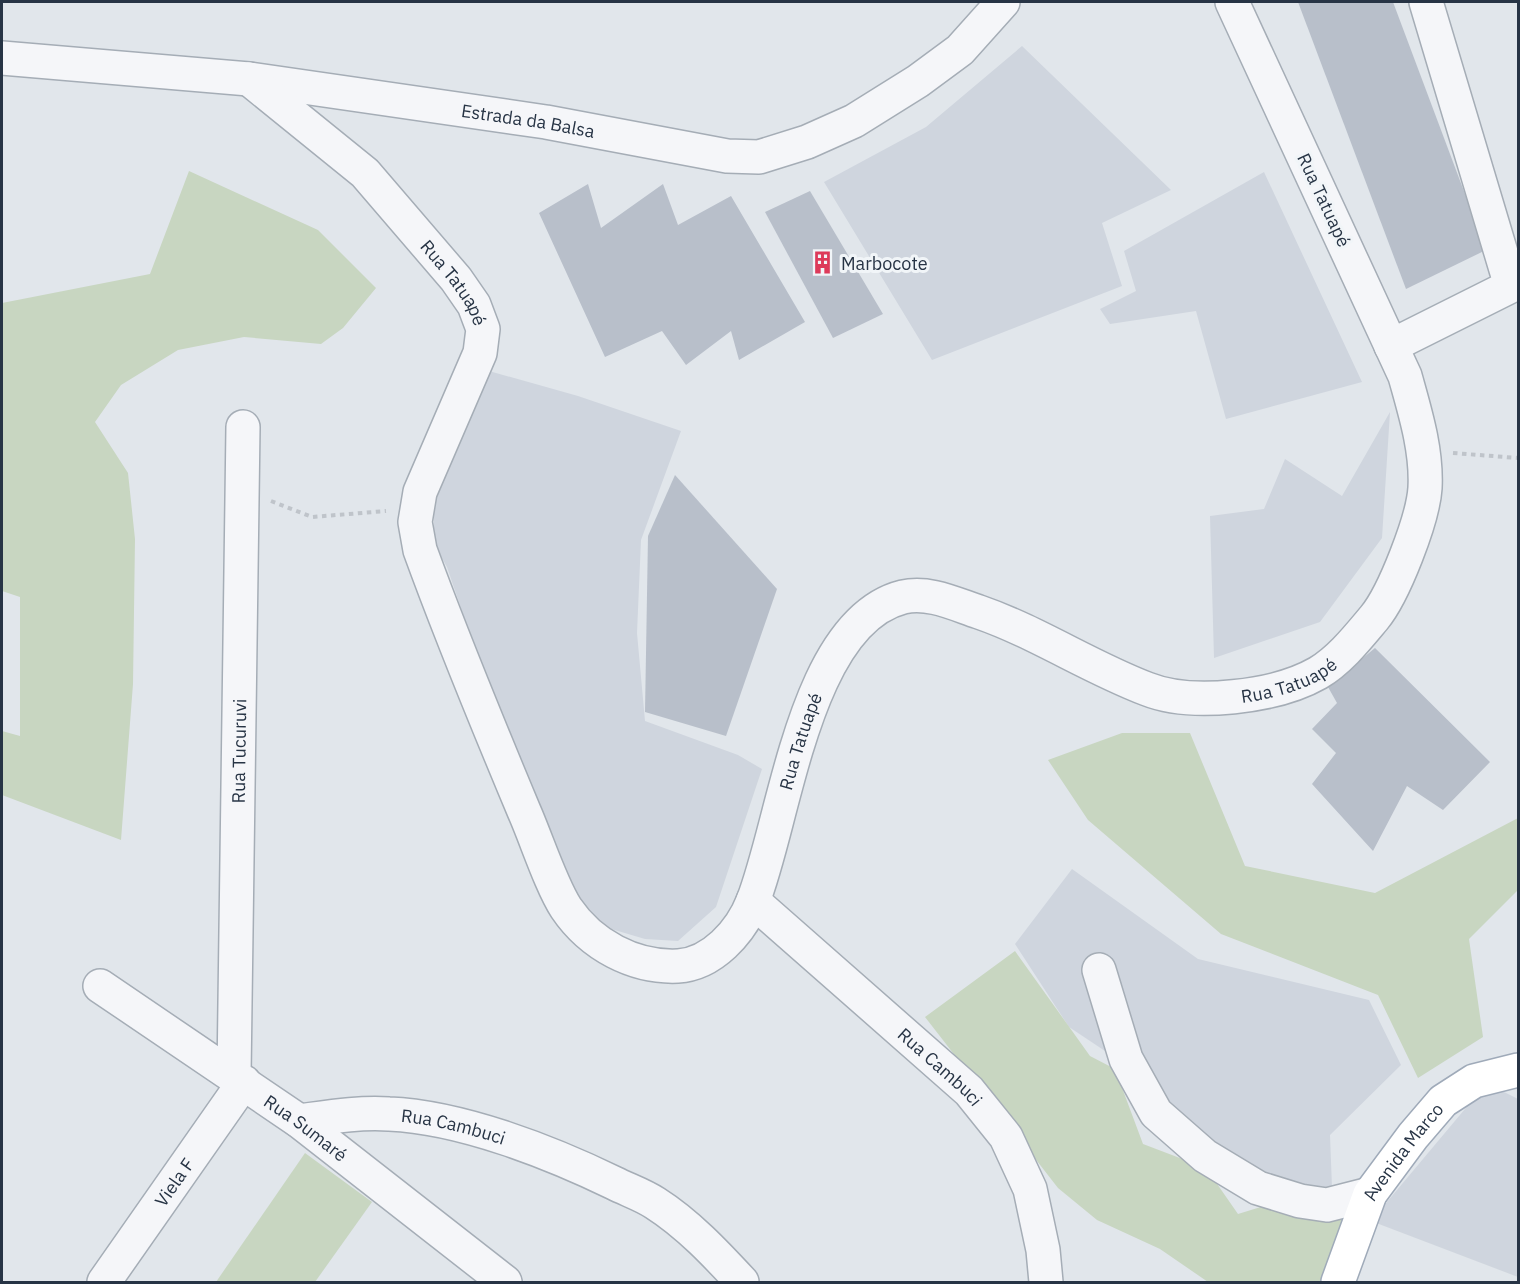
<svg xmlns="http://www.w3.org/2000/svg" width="1520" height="1284" font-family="'IBM Plex Sans',sans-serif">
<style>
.built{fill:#cfd5de}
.green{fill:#c8d6c1}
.building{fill:#b8bfca}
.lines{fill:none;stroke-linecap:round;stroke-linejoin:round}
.minor-casing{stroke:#a5adb6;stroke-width:36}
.major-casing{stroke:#9faab9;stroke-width:36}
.path{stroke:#bfc4ca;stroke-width:4;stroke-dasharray:4.5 4.5;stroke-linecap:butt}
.minor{stroke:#f5f6f9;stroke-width:33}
.major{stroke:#fff;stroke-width:33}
.labels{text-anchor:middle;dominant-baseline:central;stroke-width:6;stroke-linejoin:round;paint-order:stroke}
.street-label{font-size:18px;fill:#273445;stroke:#f1f5f8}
.poi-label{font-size:18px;fill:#273445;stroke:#f1f5f8;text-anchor:start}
</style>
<rect width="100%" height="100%" fill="#e1e6eb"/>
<g class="built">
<path d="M 1022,46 L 1171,190 L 1102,223 L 1122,286 L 932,360 L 824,182 L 926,127 Z"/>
<path d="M 1264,172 L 1362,382 L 1226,419 L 1196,311 L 1110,324 L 1100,309 L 1136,291 L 1124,251 Z"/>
<path d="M 489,371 L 578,396 L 681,431 L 641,540 L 637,633 L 645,721 L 738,755 L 762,769 L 716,907 L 678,941 L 645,939 L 591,923 L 527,802 L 447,567 L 434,544 L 434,504 Z"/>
<path d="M 1390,412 L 1382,538 L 1320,622 L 1214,658 L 1210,516 L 1264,509 L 1285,459 L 1342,496 Z"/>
<path d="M 1072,869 L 1198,959 L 1369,1000 L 1401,1065 L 1330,1135 L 1332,1188 L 1223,1177 L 1105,1051 L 1069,1027 L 1015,944 Z"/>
<path d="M 1498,1089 L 1518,1099 L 1518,1277 L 1371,1221 L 1470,1103 Z"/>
</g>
<g class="green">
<path d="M 189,171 L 318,230 L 376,288 L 343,328 L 321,344 L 244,337 L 178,350 L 121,385 L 95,422 L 128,473 L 135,539 L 133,684 L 121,840 L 2,795 L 2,731 L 20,736 L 20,597 L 2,591 L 2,303 L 150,274 Z"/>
<path d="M 1122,733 L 1190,733 L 1245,866 L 1375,893 L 1518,818 L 1518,890 L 1469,939 L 1483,1037 L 1418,1078 L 1378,995 L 1221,934 L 1088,820 L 1048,760 Z"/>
<path d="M 1015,951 L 1090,1056 L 1115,1069 L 1143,1144 L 1206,1168 L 1238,1214 L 1264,1206 L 1349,1206 L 1322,1282 L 1208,1282 L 1160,1249 L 1097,1220 L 1058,1188 L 925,1017 Z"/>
<path d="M 305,1153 L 372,1202 L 315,1282 L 216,1282 Z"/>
</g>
<g class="building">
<path d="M 1298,2 L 1393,2 L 1486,250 L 1406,289 Z"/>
<path d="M 588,184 L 601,228 L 663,184 L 678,225 L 731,196 L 805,322 L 739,360 L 731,331 L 686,365 L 662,331 L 605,357 L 539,213 Z"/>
<path d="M 810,191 L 883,314 L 833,338 L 765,212 Z"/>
<path d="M 675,475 L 777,589 L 726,736 L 645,712 L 648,536 Z"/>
<path d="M 1375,648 L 1490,762 L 1443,810 L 1407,786 L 1373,851 L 1312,784 L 1336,753 L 1312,729 L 1337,703 L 1328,687 Z"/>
</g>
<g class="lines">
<defs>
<g id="minor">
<path id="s1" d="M 2,58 L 249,79 L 546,122 L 727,156 L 759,157 L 807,142 L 854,121 L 918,81 L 960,50 L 1003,2"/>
<path id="s2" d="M 249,79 L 365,173 L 456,279 L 474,305 L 483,329 L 480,353 L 420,492 L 415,522 L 420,550 C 452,638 488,725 524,811 C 536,838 551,885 566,908 C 591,945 634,968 678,966 C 712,964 741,932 753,901 C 785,821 804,622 903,597 C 929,591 955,604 979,612 C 1037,632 1089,667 1147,689 C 1192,707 1276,697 1318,673 C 1340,660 1358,637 1374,618 C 1394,594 1423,519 1425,488 C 1427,450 1415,412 1405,376 L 1232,2"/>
<path d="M 1391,346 L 1511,286 L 1426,2"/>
<path id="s3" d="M 753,901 L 969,1091 L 1006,1137 L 1030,1189 L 1043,1250 L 1046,1282"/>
<path d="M 1099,970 L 1126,1059 L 1156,1113 L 1205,1156 L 1258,1188 L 1300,1201 L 1327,1205 L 1370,1194"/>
<path id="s4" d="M 100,986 L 299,1121 L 505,1282"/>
<path id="s5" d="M 234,1075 L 243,427"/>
<path id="s6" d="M 299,1121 C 329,1117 359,1112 389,1114 C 461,1117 550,1152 614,1183 C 628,1190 643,1195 655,1203 C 688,1224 716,1254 742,1282"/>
<path id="s7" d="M 104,1282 L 244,1082"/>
</g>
<g id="major">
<path id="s8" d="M 1338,1282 L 1370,1194 L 1413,1136 L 1443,1101 L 1474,1081 L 1518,1070"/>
</g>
</defs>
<use href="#minor" class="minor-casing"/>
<use href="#major" class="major-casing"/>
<g class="path">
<path d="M 1453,453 L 1518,458"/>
<path d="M 271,501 L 312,517 L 386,511"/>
</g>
<use href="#minor" class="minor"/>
<use href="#major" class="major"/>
</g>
<defs>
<symbol id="building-bare" viewBox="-9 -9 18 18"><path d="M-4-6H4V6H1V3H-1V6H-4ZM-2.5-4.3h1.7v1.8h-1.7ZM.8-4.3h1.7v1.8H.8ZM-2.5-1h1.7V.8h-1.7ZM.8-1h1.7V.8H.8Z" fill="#dd3a5a" stroke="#f1f5f8" stroke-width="2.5" paint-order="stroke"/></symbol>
</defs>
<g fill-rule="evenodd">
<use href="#building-bare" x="806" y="246" width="33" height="33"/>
</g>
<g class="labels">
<g class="street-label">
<text stroke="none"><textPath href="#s1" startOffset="530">Estrada da Balsa</textPath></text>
<text transform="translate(1324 200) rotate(65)">Rua Tatuapé</text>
<text stroke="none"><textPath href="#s2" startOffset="291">Rua Tatuapé</textPath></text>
<text stroke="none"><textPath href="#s2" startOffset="1964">Rua Tatuapé</textPath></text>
<text stroke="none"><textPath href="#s2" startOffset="1370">Rua Tatuapé</textPath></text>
<text stroke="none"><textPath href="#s5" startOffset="324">Rua Tucuruvi</textPath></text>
<text stroke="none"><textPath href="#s3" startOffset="250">Rua Cambuci</textPath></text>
<text stroke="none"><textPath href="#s4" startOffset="250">Rua Sumaré</textPath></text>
<text stroke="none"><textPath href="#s6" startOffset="156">Rua Cambuci</textPath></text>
<text stroke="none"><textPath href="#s8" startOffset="147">Avenida Marco</textPath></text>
<text stroke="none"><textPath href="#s7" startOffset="122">Viela F</textPath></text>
</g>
<g class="poi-label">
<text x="841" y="263">Marbocote</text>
</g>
</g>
<rect width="1520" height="1284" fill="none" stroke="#273445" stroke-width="6"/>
</svg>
